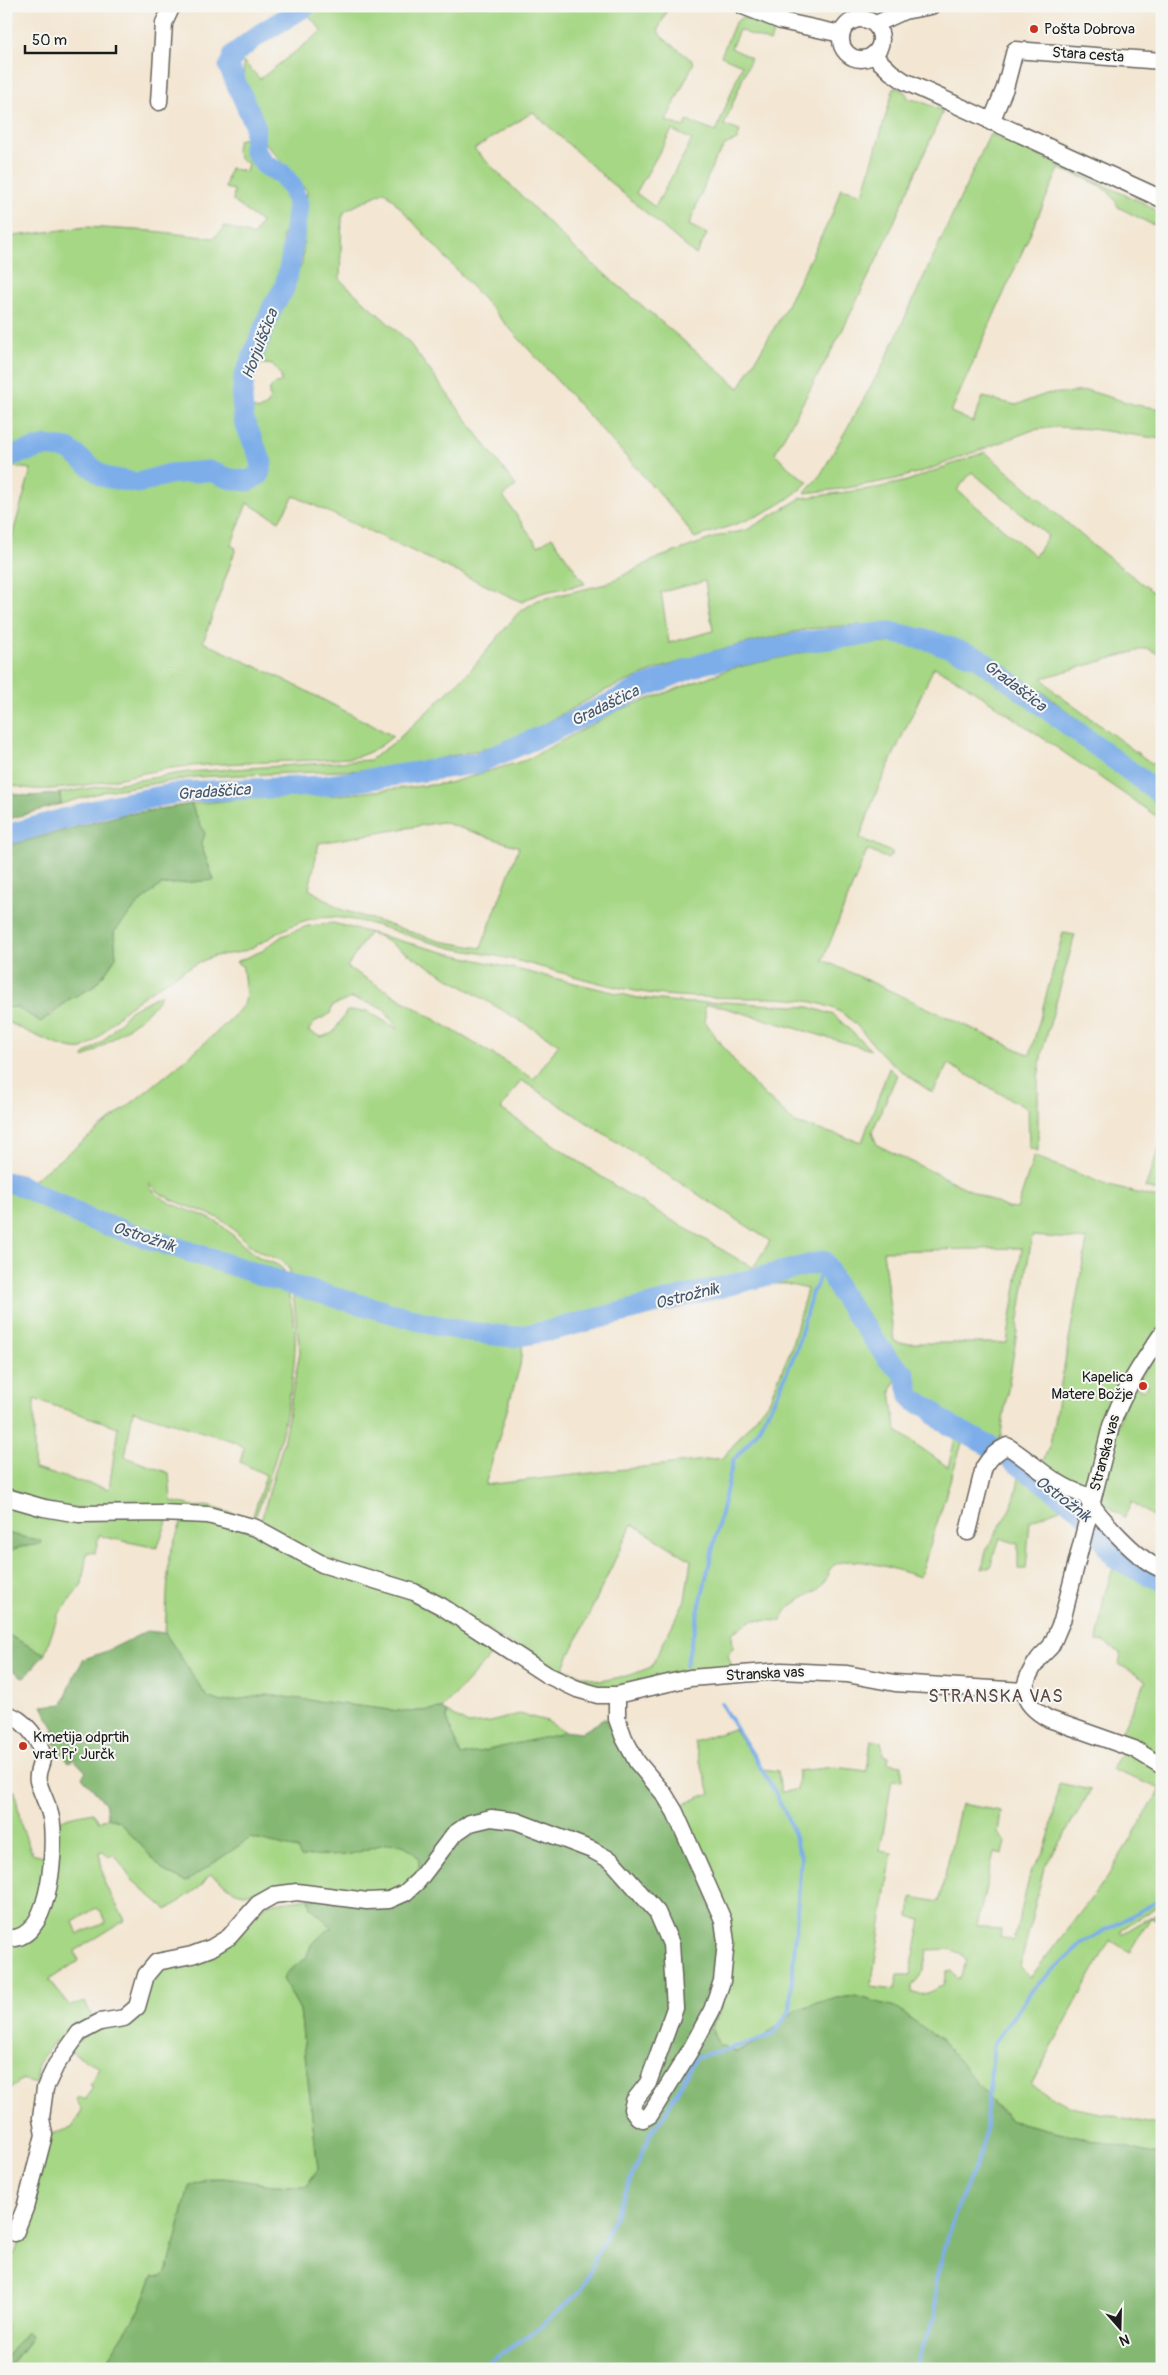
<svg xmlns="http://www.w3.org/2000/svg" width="1168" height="2375" font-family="Pangolin,sans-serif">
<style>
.green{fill:#a6d785;stroke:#617a50;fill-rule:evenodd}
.forest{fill:#84b872;stroke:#506a47}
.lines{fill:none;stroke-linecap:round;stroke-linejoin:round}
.stream{stroke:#7eaee9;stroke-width:4}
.river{stroke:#7eaee9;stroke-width:21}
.minor-casing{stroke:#67635c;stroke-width:19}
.minor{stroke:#fff;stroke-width:16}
.poi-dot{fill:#c8321e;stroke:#f6f6f2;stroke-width:2}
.labels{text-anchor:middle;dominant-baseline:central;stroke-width:4;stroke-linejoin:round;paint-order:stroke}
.poi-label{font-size:15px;fill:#1c1c1c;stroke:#f6f6f2;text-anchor:start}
.street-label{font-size:15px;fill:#1c1c1c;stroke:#f6f6f2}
.water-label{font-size:16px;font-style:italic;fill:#43566e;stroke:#f6f6f2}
.quarter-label{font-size:18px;letter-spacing:1px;fill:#5b4846;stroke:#f6f6f2}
</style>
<rect width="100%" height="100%" fill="#f6f6f2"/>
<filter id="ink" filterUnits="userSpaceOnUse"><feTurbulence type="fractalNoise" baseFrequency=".02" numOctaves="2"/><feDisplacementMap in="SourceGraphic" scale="10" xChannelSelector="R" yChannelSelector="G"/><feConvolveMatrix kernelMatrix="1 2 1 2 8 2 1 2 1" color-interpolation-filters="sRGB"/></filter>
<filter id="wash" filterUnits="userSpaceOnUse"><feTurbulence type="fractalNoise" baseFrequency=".0096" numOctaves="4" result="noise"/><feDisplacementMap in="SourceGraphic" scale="20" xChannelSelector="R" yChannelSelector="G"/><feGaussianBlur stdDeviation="1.12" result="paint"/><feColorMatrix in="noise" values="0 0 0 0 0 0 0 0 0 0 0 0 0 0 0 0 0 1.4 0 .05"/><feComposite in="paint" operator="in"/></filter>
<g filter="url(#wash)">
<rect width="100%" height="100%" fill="#f3e6d2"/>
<g class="green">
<path d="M 317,6 L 669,6 L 658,30 L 661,36 L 694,62 L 666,121 L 684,127 L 687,121 L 716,132 L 742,65 L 721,56 L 735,23 L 742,17 L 775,28 L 770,42 L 739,30 L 731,48 L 751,58 L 724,125 L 740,131 L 737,140 L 726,144 L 714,161 L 689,225 L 707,234 L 696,255 L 612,184 L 533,112 L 474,149 L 573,247 L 739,388 L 783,313 L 832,215 L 841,188 L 863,194 L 894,87 L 905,92 L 909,99 L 920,101 L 943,111 L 883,247 L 840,335 L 775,453 L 789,468 L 808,482 C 776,514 736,524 694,538 L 681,518 L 630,461 L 385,191 L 345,211 L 342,218 L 340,280 L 407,340 L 516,486 L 503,496 L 538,546 L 552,537 L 585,584 C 563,590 542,589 522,602 L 294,496 L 279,521 L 247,503 L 231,546 L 236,548 L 203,642 L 285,680 L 393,736 C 379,748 368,755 350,758 C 293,762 236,762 179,767 C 131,772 51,802 6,783 L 6,558 L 31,469 L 14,467 L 6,470 L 6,237 L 86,227 L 152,231 L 213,238 L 223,230 L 224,226 L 254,236 L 261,222 L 233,201 L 234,190 L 225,188 L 230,168 L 246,172 L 248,163 L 240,159 L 236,151 L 238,140 L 248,137 L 249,148 L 254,157 L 263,169 L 275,174 L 292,201 L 293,215 L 282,237 L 286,250 L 282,282 L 289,288 L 302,264 L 307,191 L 263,140 C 265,118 251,101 245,81 C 243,75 244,67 243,61 L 260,79 L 322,31 L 306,12 ZM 672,130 L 692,140 L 655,207 L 636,193 ZM 256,363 L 273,365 L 281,376 L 281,382 C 273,383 269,387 269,395 L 271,398 L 266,406 L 259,410 L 252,408 L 248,395 Z"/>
<path d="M 990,134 L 1148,205 L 1162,215 L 1162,226 L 1151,224 L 1118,207 C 1112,185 1079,176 1059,169 L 951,412 L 973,422 L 983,397 L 1016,405 L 1046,394 L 1089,391 L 1136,405 L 1162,409 L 1162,439 L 1091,429 L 1057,427 L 1033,430 L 927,470 L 896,479 L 841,489 L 805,493 L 821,474 L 883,365 Z"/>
<path d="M 985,452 L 1095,547 L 1162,599 L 1162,656 L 1149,649 L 1144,649 L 1042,678 L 1056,693 L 1162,771 L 1162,783 L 1128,759 L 1040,690 L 989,656 L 949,638 L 902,625 L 856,625 L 808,629 L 710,652 L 658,669 L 606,690 L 521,737 L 480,750 L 389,769 L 195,777 L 106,791 L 61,804 L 60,793 L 188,772 L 370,760 L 396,741 L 469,672 L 518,613 L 538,600 L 606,584 L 658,558 L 719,536 L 747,530 L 801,498 L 877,488 L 907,481 ZM 972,472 L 1048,536 L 1035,556 L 957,490 ZM 705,581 L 713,631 L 669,643 L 661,592 Z"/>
<path d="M 899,642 L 941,651 L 976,667 L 1024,701 L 1162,807 L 1162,820 L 960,681 L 934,667 L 875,795 L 860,838 L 893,853 L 888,859 L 867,850 L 823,960 L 1030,1055 L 1063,933 L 1075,935 L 1042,1052 L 1038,1078 L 1038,1151 L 1029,1148 L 1028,1109 L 948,1064 L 933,1093 C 916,1082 899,1070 884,1056 C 867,1040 855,1017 832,1008 C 806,997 775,998 747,998 C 709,997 672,998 635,991 C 588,982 543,966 497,956 C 477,952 456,950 437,944 C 401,935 354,913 318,918 C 291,921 273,938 249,949 C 237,955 222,953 209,958 C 182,969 155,988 131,1005 C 115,1015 98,1044 82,1049 C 68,1053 20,1028 6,1021 L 6,1008 L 16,1007 L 50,1017 L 68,1000 L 93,987 L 105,973 L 116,957 L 114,932 L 139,903 L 161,885 L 214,880 L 201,845 L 205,834 L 191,804 L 254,798 L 338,795 L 449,783 L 526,760 L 619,710 L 730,669 L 810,651 L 856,645 ZM 442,822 L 519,847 L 481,948 L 439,941 L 340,909 L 309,889 L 319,843 Z"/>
<path d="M 333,923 L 439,951 L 638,998 L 690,1003 L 725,1002 L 809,1007 L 834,1015 L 871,1050 L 715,1005 L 705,1005 L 705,1021 L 717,1039 L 753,1084 L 795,1123 L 862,1142 L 889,1068 L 897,1075 L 872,1132 L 877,1145 L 1007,1208 L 1017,1209 L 1034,1156 L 1109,1186 L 1162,1199 L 1162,1322 L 1149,1340 L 1086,1489 L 1041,1466 L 1050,1444 L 1087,1240 L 1032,1236 L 1000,1440 L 985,1455 L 963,1440 L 920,1577 C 902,1572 845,1550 831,1568 C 825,1576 828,1582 817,1590 C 801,1601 788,1602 781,1621 L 752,1620 L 732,1633 L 733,1648 L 728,1655 L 733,1670 L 612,1691 L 572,1683 L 458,1611 L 344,1567 L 260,1524 L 283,1444 L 300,1351 L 290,1271 C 281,1255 273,1260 259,1251 C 245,1244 236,1230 223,1221 C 202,1208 162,1202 151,1184 L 149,1185 C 164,1209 199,1209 221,1225 C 234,1235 244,1248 259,1257 C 267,1262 278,1262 284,1271 C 289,1279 286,1285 288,1293 C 291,1305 294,1318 295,1330 C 298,1383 274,1474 253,1522 L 73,1510 L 6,1492 L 6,1393 L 10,1370 L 10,1341 L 6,1340 L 6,1173 L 31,1182 C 61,1158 239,1023 245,1001 C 247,992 243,976 243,967 L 236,962 L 262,951 L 282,936 L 308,926 ZM 369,933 L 378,936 L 559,1044 L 534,1079 L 347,967 ZM 352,998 L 383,1008 L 398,1029 L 367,1011 L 347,1011 L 333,1033 L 321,1037 L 308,1031 L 316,1021 L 330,1014 L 332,1006 ZM 521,1080 L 770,1241 L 753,1268 L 624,1192 L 501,1109 ZM 1022,1248 L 1007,1343 L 900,1343 L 894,1341 L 883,1251 ZM 754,1284 L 786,1284 L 807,1289 L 791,1349 L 769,1401 L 723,1458 L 485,1485 L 520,1366 L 523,1340 ZM 902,1380 L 908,1402 L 956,1435 L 948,1467 L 896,1430 L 891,1391 L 895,1381 ZM 34,1399 L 118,1427 L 109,1489 L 34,1469 ZM 133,1411 L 233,1441 L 244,1448 L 240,1462 L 266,1475 L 252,1519 L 207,1506 L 198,1507 L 171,1501 L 169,1473 L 125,1457 ZM 632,1524 L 691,1560 L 685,1600 L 651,1667 L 631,1675 L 600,1681 L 563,1669 Z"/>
<path d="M 161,994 C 158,1011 101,1046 85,1058 L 83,1056 L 103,1041 L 130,1011 Z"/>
<path d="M 1162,1140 L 1162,1192 L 1145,1188 Z"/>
<path d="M 1162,1344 L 1162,1523 L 1132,1502 L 1124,1518 L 1099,1499 L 1122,1410 L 1134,1386 L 1143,1391 L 1148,1385 L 1140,1378 Z"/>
<path d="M 1006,1452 L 1074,1496 L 1086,1506 L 1084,1515 L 1067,1506 L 1030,1521 L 1026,1569 L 1018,1569 L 1018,1544 L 1000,1538 L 990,1567 L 982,1569 C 984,1561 985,1550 990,1543 C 1004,1517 1015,1508 1019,1477 L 995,1459 Z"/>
<path d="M 6,1500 L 164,1517 L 167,1522 L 157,1548 L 99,1536 L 95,1553 L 87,1552 L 82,1584 L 58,1615 L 45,1654 L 6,1634 L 6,1555 C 16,1545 27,1547 39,1544 L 41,1541 L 6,1533 Z"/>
<path d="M 183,1517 L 229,1523 L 418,1598 L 497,1649 L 442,1709 L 407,1712 L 267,1695 L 222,1702 L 207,1697 L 165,1633 L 169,1557 Z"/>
<path d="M 1096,1518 L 1162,1572 L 1162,1759 L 1120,1734 L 1146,1681 L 1119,1664 L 1121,1653 L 1103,1642 L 1097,1641 L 1104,1596 L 1113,1568 L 1099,1536 L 1093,1526 Z"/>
<path d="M 447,1712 L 468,1724 L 491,1722 L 519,1714 L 547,1721 L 563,1731 L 560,1734 L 461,1756 L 447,1719 Z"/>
<path d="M 734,1729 L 761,1769 L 778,1771 L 781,1792 L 797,1790 L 798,1771 L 834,1767 L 867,1771 L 871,1740 L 882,1742 L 883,1755 L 889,1757 L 888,1763 L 902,1765 L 902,1781 L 892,1780 L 880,1851 L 892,1853 L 871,1987 L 895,1990 L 898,1975 L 910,1975 L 921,1920 L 909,1916 L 912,1897 L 939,1902 L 961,1804 L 1001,1811 L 998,1834 L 1006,1842 L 1003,1854 L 994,1852 L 977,1926 L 1001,1930 L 1000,1937 L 1014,1941 L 1031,1870 C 1052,1848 1053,1811 1059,1783 L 1091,1790 L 1044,1868 L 1020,1967 L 1030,1978 L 1106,1879 L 1161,1789 L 1111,1769 L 1124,1750 L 1162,1772 L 1162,1904 L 1122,1929 L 1122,1934 L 1162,1910 L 1162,1922 L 1151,1917 L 1130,1952 L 1110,1940 L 1031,2085 L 1071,2107 L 1162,2126 L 1162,2156 L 1012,2121 L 895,2007 L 855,1996 L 829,1999 L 796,2010 L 759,2041 L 736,2052 L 718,2044 L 712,2026 L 721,2007 L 676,1807 L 710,1793 L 694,1742 ZM 949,1949 L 962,1954 L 966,1961 L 962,1977 L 958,1979 L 951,1971 L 947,1972 L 943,1986 C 932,1989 923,1999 912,1992 L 912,1986 L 924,1971 L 927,1950 Z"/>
<path d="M 15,1791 L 21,1825 L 32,1853 L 50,1858 L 30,1923 L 6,1935 L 6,1857 L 9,1856 L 6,1794 Z"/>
<path d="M 93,1812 L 99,1822 L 108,1817 L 120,1822 L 164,1871 L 186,1882 L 250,1838 L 298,1849 L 301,1858 C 315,1853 329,1857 344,1855 C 368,1853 393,1832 413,1852 C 419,1858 420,1862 418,1870 L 396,1893 L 365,1897 L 276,1888 L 244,1894 L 236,1892 L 210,1874 L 200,1887 L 167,1910 L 131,1879 L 114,1854 L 109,1857 L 103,1851 L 99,1852 L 105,1885 L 125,1920 L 75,1951 L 78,1961 L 49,1980 L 70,2006 L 85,2001 L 93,2019 L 65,2047 L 55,2041 L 37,2064 L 37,2084 L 21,2080 L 7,2092 L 6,2101 L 6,1942 L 27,1942 L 58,1824 C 64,1815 83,1815 93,1812 ZM 96,1908 L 101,1911 L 105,1923 L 78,1934 L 73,1922 Z"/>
<path d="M 309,1898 L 311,1907 L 333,1928 L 311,1945 L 306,1958 L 283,1979 L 300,2010 L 318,2169 L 306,2186 L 274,2185 L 223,2178 L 206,2178 L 189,2187 L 167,2273 L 162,2276 L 153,2276 L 140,2309 L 101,2369 L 8,2369 L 31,2339 L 27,2332 L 6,2357 L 6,2268 L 16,2251 L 47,2135 L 72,2128 L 82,2110 L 76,2101 L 78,2096 L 85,2100 L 93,2087 L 90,2085 L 99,2067 L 70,2051 L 88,2030 L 123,2025 L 158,1967 L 192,1961 L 268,1904 Z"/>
</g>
<g class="forest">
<path d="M 6,790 C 22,799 43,795 60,793 L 61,804 L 6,820 Z"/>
<path d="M 191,804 L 205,834 L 201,845 L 214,880 L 161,885 L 139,903 L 114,932 L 116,957 L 105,973 L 93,987 L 68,1000 L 41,1022 L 16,1007 L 6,1008 L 6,846 L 121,815 Z"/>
<path d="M 6,1533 L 41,1541 L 40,1544 C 27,1547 16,1545 6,1555 Z"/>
<path d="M 147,1631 L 165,1633 L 207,1697 L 222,1702 L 267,1695 L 407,1712 L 442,1709 L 447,1712 L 447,1719 L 461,1756 L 560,1734 L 563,1731 L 581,1733 L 604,1719 L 619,1725 L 731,1921 L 721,2007 L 712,2026 L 718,2044 L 736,2052 L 759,2041 L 796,2010 L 829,1999 L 855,1996 L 895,2007 L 942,2041 L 1001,2112 L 1012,2121 L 1162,2156 L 1162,2369 L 101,2369 L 140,2309 L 153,2276 L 162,2276 L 167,2273 L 189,2187 C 215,2170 245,2183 274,2185 C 285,2186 295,2186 306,2186 L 318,2169 L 300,2010 L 283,1979 L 286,1973 L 306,1958 L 311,1945 L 327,1930 L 333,1928 L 311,1907 L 309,1898 L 365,1897 L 375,1890 L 396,1893 L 418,1870 C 420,1862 419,1858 413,1852 C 393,1832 367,1853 344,1855 C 329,1857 315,1853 301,1858 L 297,1849 L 250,1838 L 186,1882 L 164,1871 L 120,1822 L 108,1817 L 105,1803 L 82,1777 L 86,1772 L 74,1759 L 69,1763 L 48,1734 L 55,1731 L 42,1706 L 63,1704 L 75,1674 L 84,1659 L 107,1651 Z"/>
<path d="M 6,1634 L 45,1654 L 24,1678 L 6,1666 Z"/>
<path d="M 27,2332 L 31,2335 L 31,2339 L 6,2369 L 6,2357 Z"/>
</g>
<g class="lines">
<g class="stream">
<path d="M 686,1665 L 733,1461 L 756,1433 L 777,1395 L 797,1348 L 812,1292 L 816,1287 L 824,1261"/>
<path d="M 479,2369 L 535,2331 L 581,2291 L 653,2129 L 663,2117 L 696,2057 L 743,2045 L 773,2034 L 790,2011 L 801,1857 C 787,1801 750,1752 721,1704"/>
<path d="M 914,2369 L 936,2315 L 936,2278 L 955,2213 L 983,2147 L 994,2043 L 1033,1989 L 1082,1943 L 1162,1899"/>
</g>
<g class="river">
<path d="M 6,457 L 46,446 L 68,449 L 104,477 L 138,483 L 169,474 L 209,471 L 231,479 L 248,481 L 259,475 L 262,463 L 244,421 L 242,399 L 244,377 L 273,306 L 284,289 L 291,260 L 298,204 L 292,187 L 282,174 L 265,165 L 254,150 L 255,125 L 229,67 L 234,54 L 260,34 L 306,6"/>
<path d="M 6,835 L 109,806 L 182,792 L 323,786 L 478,763 L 551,732 L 639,689 L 702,664 L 803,642 L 890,632 L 931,641 L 977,657 L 1162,795"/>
<path d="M 6,1182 L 19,1185 L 91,1220 L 286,1283"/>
<path d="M 294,1286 L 434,1325 L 469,1332 L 513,1337 L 548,1331 L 824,1261 L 840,1292 L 858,1318 L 888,1359 L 905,1374 L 910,1396 L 916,1402 L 929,1408 L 944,1422 L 995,1449"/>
<path d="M 1005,1455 L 1078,1508 L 1096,1524 L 1107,1547 L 1116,1559 L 1130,1567 L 1162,1581"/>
</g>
</g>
</g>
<g filter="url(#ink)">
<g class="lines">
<defs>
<g id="minor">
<path d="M 743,6 L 781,21 L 841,34"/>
<circle cx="861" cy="39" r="20"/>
<path d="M 876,24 L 904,11 L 931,6"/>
<path d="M 873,55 L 891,72 L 904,81 L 1162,199"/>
<path d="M 159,102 L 164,23 L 172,6"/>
<path d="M 991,122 L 1005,88 L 1015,50 L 1162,61"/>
<path d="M 1162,1334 C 1141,1364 1123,1392 1111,1426 L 1062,1621 C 1058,1629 1055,1638 1051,1646 C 1047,1651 1041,1655 1038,1660 C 1019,1687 1019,1703 1049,1719 L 1134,1749 L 1162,1766"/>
<path d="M 6,1497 L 44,1508 L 79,1514 L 161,1513 L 208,1515 L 256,1528 L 322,1564 L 414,1592 L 441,1606 L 547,1675 L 577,1689 L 598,1695 L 617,1695 L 690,1678 L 781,1671 L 847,1674 L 895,1683 L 1024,1691"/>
<path d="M 968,1532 L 984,1467 C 990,1457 996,1451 1007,1446 C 1034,1463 1054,1486 1085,1495 C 1098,1516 1139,1562 1162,1569"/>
<path d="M 6,1714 C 23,1718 43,1741 42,1759 C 41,1767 36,1772 38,1781 C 42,1796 51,1809 52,1824 C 55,1853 50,1945 6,1938"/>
<path d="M 15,2233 L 25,2208 L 44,2135 L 41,2118 L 45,2088 L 56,2065 L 79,2033 L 100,2022 L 124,2018 L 137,2007 L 146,1975 L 157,1962 L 192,1955 L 211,1948 L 229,1937 L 258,1904 L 274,1895 L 297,1892 L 367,1901 L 389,1900 L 405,1893 L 418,1881 L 454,1834 L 470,1823 L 491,1818 L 516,1821 L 592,1850 L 612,1861 L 657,1912 L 671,1944 L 675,2008 L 648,2083 L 634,2101 L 632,2109 L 638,2117 L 643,2119 L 650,2115 L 691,2049 L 712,2010 L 722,1981 L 726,1942 L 723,1920 L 675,1812 L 664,1794 L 637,1762 L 624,1738 L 617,1719 L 617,1695"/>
</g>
</defs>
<use href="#minor" class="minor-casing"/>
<use href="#minor" class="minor"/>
</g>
</g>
<g class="poi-dot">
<circle cx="1034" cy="29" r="5"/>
<circle cx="1143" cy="1386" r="5"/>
<circle cx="23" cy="1746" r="5"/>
</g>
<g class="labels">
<g class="poi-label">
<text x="1044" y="29">Pošta Dobrova</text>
<text x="1133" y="1377" text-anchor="end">Kapelica<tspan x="1133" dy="17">Matere Božje</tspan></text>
<text x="33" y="1737">Kmetija odprtih<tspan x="33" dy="17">vrat Pr' Jurčk</tspan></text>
</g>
<g class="street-label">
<text transform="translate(1088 55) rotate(4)">Stara cesta</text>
<text transform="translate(1105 1453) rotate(-75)">Stranska vas</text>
<text transform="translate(765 1674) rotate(-3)">Stranska vas</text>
</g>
<g class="water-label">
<text transform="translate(260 344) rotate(-69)">Horjulščica</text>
<text transform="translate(1015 686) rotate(37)">Gradaščica</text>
<text transform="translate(605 706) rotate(-26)">Gradaščica</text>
<text transform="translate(214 792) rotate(-4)">Gradaščica</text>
<text transform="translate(144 1237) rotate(18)">Ostrožnik</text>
<text transform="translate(687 1296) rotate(-14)">Ostrožnik</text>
<text transform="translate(1063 1499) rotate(37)">Ostrožnik</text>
</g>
<g class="quarter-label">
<text x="996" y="1696">STRANSKA VAS</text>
</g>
</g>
<rect width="1168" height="2375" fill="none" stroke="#f6f6f2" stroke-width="25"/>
<g transform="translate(1120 2328) rotate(160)" stroke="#f6f6f2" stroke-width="4" paint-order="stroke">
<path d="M0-4L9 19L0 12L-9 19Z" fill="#1c1c1c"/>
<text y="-8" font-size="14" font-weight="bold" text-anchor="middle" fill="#1c1c1c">N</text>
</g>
<path d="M25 45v8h91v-8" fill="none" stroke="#1c1c1c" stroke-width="2.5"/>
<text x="32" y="45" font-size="15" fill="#1c1c1c" stroke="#f6f6f2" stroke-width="4" paint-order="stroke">50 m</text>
</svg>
